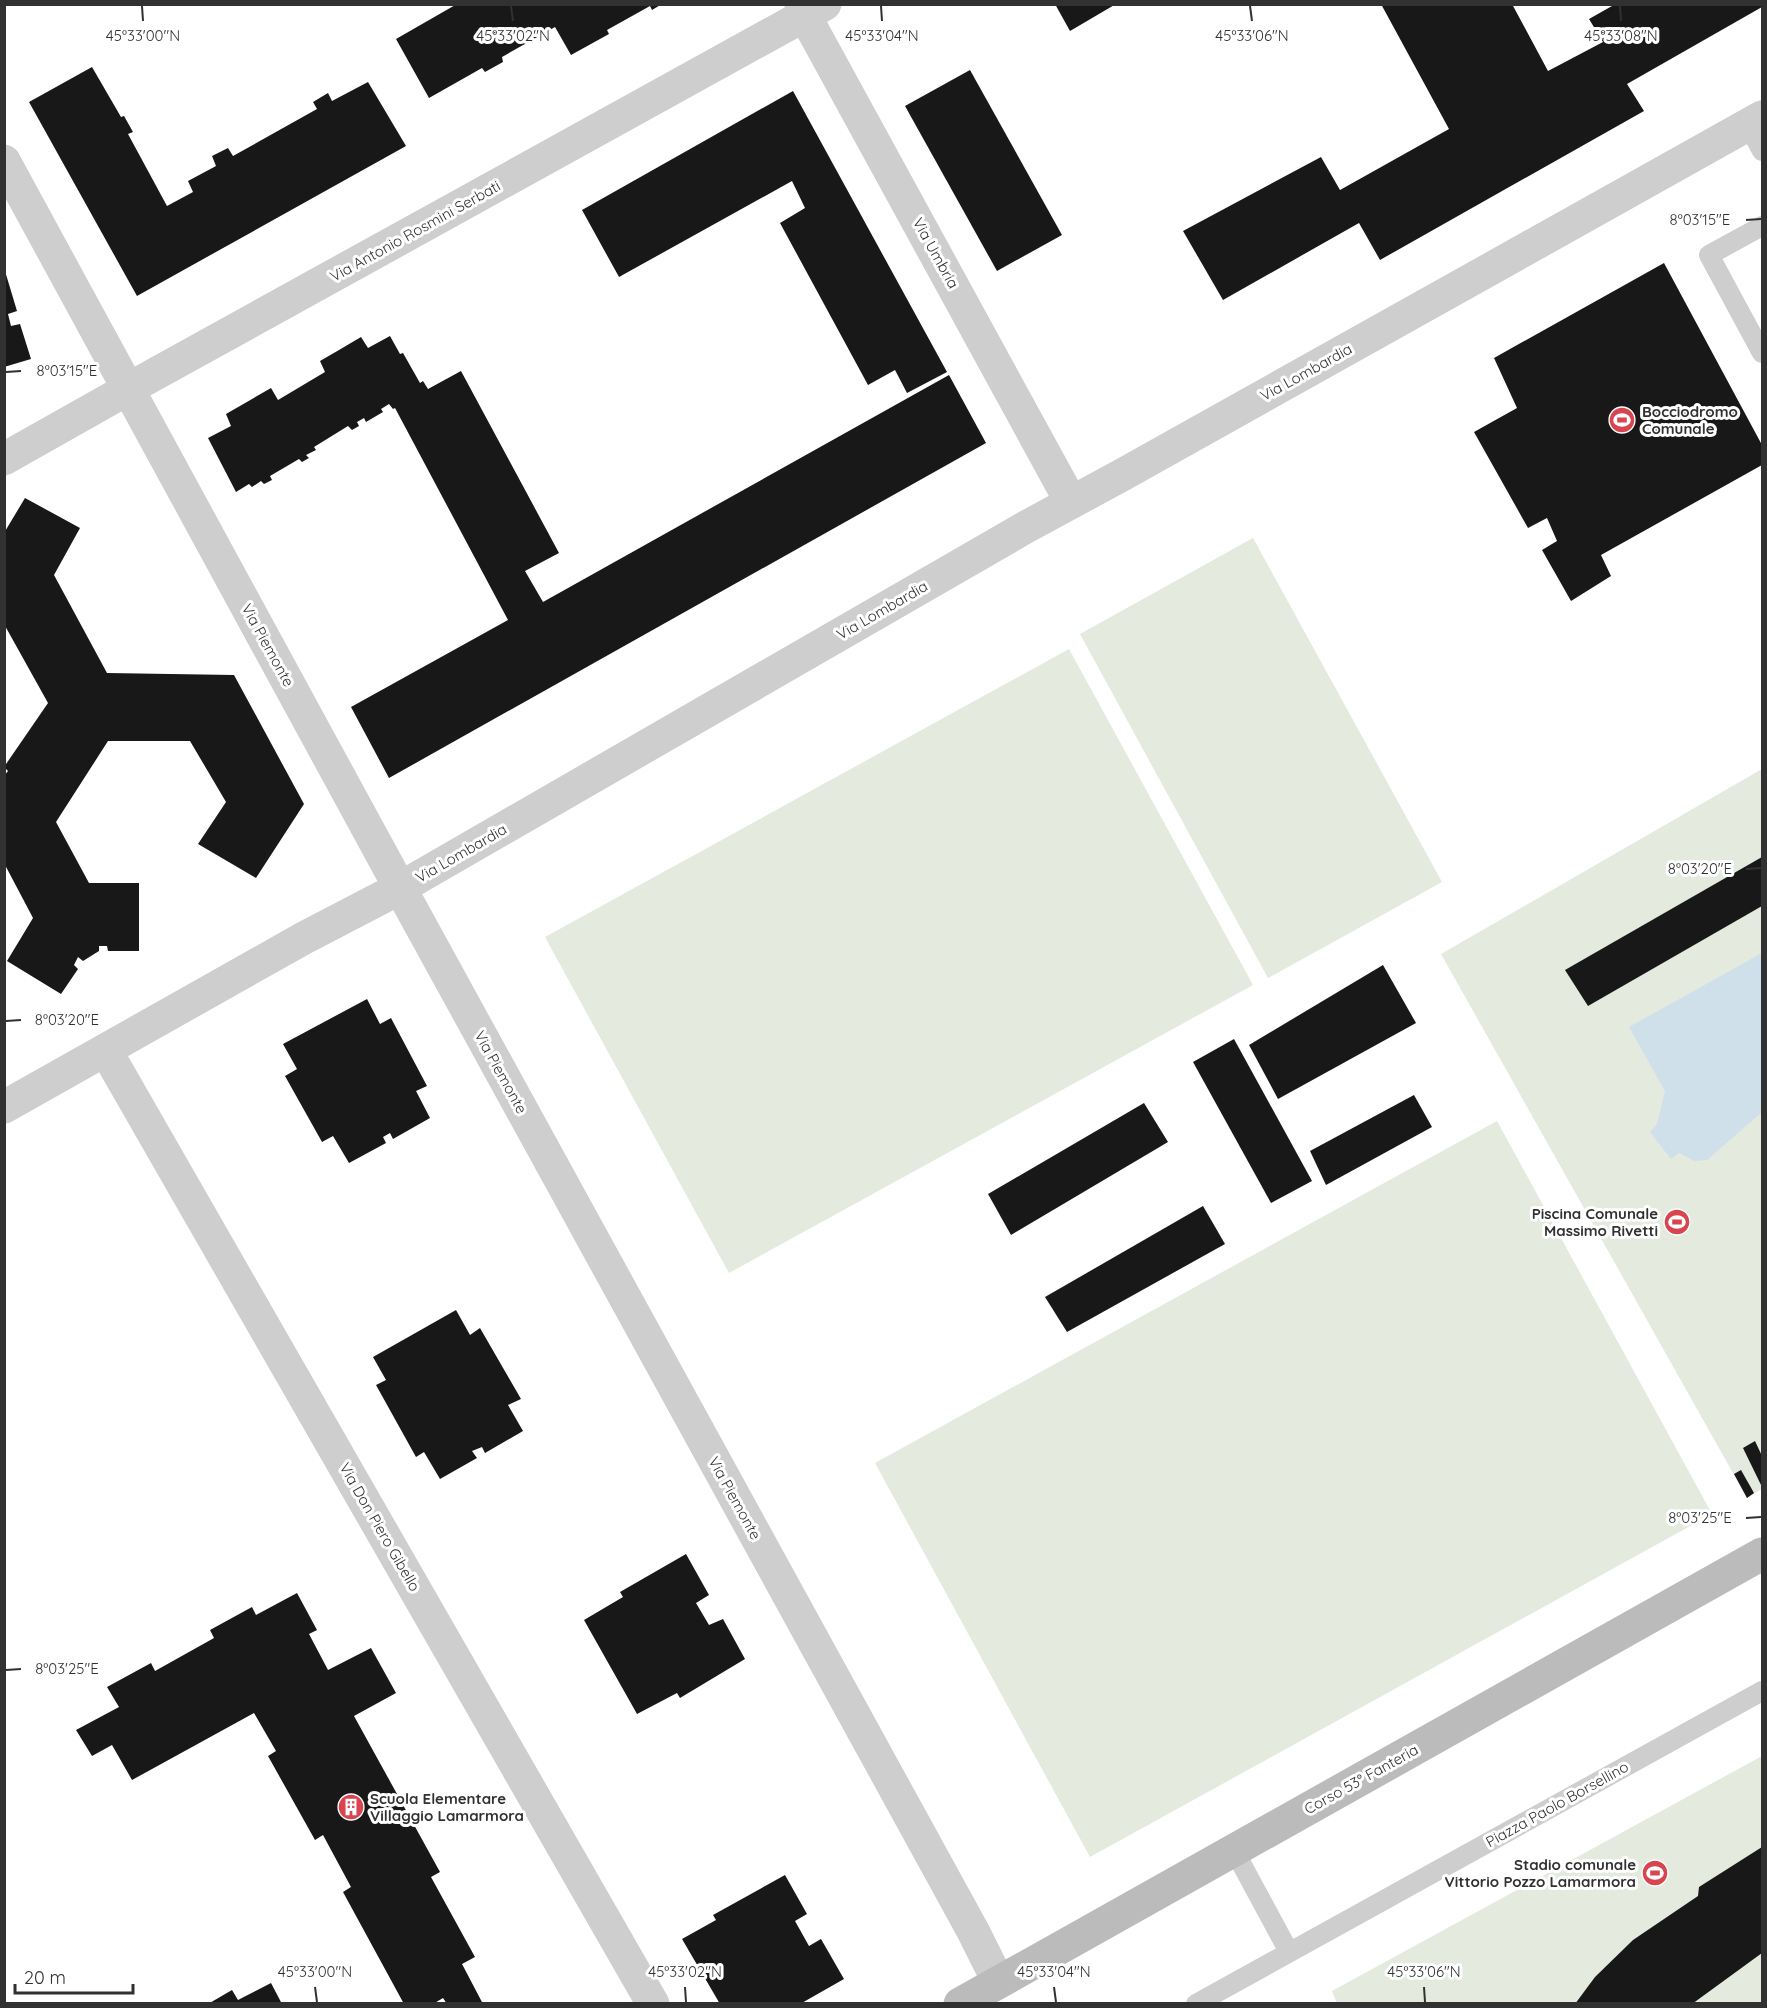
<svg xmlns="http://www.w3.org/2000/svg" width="1767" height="2008" font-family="Quicksand,sans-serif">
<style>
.green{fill:#e4eade}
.water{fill:#cfe0eb}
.building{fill:#181818}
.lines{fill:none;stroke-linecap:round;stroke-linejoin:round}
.lane{stroke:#cecece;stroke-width:20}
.street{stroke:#cecece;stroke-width:33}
.secondary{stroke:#bbb;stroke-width:33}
.ticks{fill:none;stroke:#313131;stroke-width:2}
.labels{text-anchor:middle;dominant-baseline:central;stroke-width:6;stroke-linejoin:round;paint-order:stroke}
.street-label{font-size:15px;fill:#313131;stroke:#fff}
.poi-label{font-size:15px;font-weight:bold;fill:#313131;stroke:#fff;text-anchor:start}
.ticks-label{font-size:15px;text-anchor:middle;fill:#313131;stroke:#fff;stroke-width:6;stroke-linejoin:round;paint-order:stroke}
</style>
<rect width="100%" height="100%" fill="#fff"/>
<g class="green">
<path d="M 1253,538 L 1442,882 L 1268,978 L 1080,634 Z"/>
<path d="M 1069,649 L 1253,985 L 729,1273 L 545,937 Z"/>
<path d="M 1762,769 L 1762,1489 L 1747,1498 L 1441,954 Z"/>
<path d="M 1497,1121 L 1712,1514 L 1090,1857 L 875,1463 Z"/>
<path d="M 1762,1756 L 1762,2003 L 1337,2004 L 1332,1991 Z"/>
</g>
<path class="water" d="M 1762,953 L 1762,1112 L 1707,1160 L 1695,1161 L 1679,1153 L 1671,1159 L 1650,1132 L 1657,1124 L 1665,1091 L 1629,1027 Z"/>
<g class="building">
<path d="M 457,4 L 542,4 L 543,6 L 546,4 L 662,4 L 652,10 L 650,6 L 607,30 L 609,34 L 571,55 L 555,27 L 502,57 L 503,62 L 485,72 L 482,68 L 429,98 L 396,39 Z"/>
<path d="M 1055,4 L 1116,4 L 1070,31 Z"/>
<path d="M 1381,4 L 1512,4 L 1548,71 L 1603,42 L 1589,19 L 1612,6 L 1611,4 L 1762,4 L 1762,7 L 1627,84 L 1644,111 L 1380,260 L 1359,223 L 1223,300 L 1183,231 L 1321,157 L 1340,190 L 1449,129 Z"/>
<path d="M 92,67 L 121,117 L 124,116 L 133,132 L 128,134 L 167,206 L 193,192 L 188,181 L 216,166 L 212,156 L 228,148 L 233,156 L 317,109 L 313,102 L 328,93 L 332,101 L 368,82 L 406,146 L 137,296 L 29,102 Z"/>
<path d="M 970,70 L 1062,235 L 997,271 L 905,106 Z"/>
<path d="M 793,91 L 947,372 L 907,393 L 895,370 L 868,385 L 780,223 L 805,208 L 792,181 L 619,277 L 582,210 Z"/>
<path d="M 1664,263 L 1762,445 L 1762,465 L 1601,555 L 1611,576 L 1571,601 L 1542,550 L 1557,541 L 1547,518 L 1528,528 L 1474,432 L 1517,408 L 1494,358 Z"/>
<path d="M 5,271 L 17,311 L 8,314 L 11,326 L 20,324 L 31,359 L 4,367 Z"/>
<path d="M 390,336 L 400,354 L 403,353 L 420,383 L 423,381 L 428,389 L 461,371 L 559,553 L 525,571 L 543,602 L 949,375 L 986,443 L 389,778 L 351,707 L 508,620 L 395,408 L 393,409 L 389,404 L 381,409 L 383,412 L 366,422 L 364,418 L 357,422 L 359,426 L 352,430 L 348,426 L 314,447 L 316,450 L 306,455 L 309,458 L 302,462 L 299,459 L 270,476 L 272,480 L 264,484 L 261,481 L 252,487 L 249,484 L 236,492 L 208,438 L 231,426 L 226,414 L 271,388 L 278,400 L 325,372 L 320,361 L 339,350 L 361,337 L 368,348 Z"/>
<path d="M 25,498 L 80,528 L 54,575 L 107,673 L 234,675 L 304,804 L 256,878 L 198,844 L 226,802 L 190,741 L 108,741 L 56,822 L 89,883 L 139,883 L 139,951 L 108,951 L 107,946 L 99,946 L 99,951 L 83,961 L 78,957 L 74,965 L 78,969 L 61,994 L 7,961 L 33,918 L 4,863 L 4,776 L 8,771 L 4,767 L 48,703 L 4,624 L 4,533 Z"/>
<path d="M 1762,857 L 1762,906 L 1588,1006 L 1565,970 Z"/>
<path d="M 1383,965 L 1416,1023 L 1278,1099 L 1249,1045 Z"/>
<path d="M 367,999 L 380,1024 L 391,1018 L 427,1086 L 416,1091 L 430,1118 L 393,1139 L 390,1133 L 383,1137 L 386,1143 L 349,1163 L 333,1136 L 322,1142 L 285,1076 L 297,1069 L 283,1044 Z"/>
<path d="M 1234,1039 L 1312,1181 L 1271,1203 L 1193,1062 Z"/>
<path d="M 1414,1095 L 1432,1127 L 1326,1185 L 1310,1151 Z"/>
<path d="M 1144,1103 L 1168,1142 L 1011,1235 L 988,1194 Z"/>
<path d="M 1203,1206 L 1225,1244 L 1067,1332 L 1045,1297 Z"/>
<path d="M 456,1310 L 470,1335 L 480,1328 L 521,1399 L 508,1405 L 523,1431 L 485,1453 L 482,1447 L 472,1451 L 477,1458 L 440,1479 L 424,1452 L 416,1457 L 376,1385 L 386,1380 L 373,1357 Z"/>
<path d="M 1755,1441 L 1762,1456 L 1762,1487 L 1743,1448 Z"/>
<path d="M 1741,1470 L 1754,1493 L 1747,1498 L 1734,1474 Z"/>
<path d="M 686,1554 L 709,1595 L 696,1603 L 709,1625 L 723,1619 L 745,1659 L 680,1698 L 677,1693 L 637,1714 L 584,1620 L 623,1597 L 620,1592 Z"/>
<path d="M 297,1593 L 317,1630 L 309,1634 L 328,1670 L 371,1648 L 396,1693 L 354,1716 L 440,1872 L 431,1877 L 475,1957 L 462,1964 L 483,2004 L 447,2004 L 443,1998 L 433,2004 L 404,2004 L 343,1892 L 351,1887 L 323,1835 L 315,1840 L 268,1756 L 276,1751 L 254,1713 L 132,1780 L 112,1745 L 92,1756 L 76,1730 L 119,1707 L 107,1687 L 151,1663 L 155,1671 L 214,1638 L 210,1630 L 252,1607 L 256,1615 Z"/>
<path d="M 1762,1847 L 1762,1953 L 1692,2004 L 1575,2004 L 1595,1977 L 1633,1940 L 1698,1896 L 1699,1887 Z"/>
<path d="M 785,1875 L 807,1914 L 795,1921 L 809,1946 L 821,1939 L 844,1979 L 800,2004 L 720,2004 L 682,1939 L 716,1920 L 713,1915 Z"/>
<path d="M 271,1983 L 282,2004 L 208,2004 L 232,1990 L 238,2000 Z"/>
</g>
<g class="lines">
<g class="lane">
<path d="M 1748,125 L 1762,151"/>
<path d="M 1762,226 L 1709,255 L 1762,353"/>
<path d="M 1234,1850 L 1289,1952"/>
<path d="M 1196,2004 L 1762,1691"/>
</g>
<g class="street">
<path d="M 801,4 L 805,16 L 1071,502"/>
<path d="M 4,161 L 400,888 L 973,1931 L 998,1981"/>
<path d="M 4,459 L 128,389 L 825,4"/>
<path d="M 106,1051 L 653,2004"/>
<path d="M 4,1107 L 304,938 L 400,888 L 1026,527 L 1122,475 L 1762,117"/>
</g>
<path class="secondary" d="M 960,2004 L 1762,1554"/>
</g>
<path class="ticks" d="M 142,6 L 143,21M 511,6 L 513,21M 881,6 L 882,21M 1250,6 L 1252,21M 1620,6 L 1621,21M 1746,220 L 1761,219M 6,372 L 21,371M 1746,869 L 1761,868M 6,1021 L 21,1020M 1746,1518 L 1761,1517M 6,1670 L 21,1669M 315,1987 L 317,2002M 685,1987 L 686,2002M 1054,1987 L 1056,2002M 1424,1987 L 1425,2002"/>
<defs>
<symbol id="stadium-disc" viewBox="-11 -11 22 22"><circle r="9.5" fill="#d8444f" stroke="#fff"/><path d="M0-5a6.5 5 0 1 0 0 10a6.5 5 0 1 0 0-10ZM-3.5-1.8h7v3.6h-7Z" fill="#fff"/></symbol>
<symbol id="building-disc" viewBox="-11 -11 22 22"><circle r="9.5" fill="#d8444f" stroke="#fff"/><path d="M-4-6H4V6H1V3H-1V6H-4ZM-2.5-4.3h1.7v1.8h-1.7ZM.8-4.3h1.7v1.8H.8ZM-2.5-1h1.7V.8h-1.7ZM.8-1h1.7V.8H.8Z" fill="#fff"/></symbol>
</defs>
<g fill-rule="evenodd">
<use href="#stadium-disc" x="1607" y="405" width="30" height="30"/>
<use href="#stadium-disc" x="1662" y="1207" width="30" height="30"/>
<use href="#building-disc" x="336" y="1792" width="30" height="30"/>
<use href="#stadium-disc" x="1640" y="1858" width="30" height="30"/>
</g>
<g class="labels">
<g class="street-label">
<text transform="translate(415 231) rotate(-29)">Via Antonio Rosmini Serbati</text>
<text transform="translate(936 253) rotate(61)">Via Umbria</text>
<text transform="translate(1306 372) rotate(-29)">Via Lombardia</text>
<text transform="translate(882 610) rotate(-30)">Via Lombardia</text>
<text transform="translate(268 645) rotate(61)">Via Piemonte</text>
<text transform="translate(461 853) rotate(-30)">Via Lombardia</text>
<text transform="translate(501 1072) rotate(61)">Via Piemonte</text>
<text transform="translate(735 1498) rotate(61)">Via Piemonte</text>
<text transform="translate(380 1527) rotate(60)">Via Don Piero Gibello</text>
<text transform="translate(1361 1779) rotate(-29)">Corso 53° Fanteria</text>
<text transform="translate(1557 1804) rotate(-29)">Piazza Paolo Borsellino</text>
</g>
<g class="poi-label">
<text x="1642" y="411">Bocciodromo<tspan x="1642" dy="17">Comunale</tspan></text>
<text x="1658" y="1213" text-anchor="end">Piscina Comunale<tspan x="1658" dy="17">Massimo Rivetti</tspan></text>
<text x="370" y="1798">Scuola Elementare<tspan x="370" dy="17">Villaggio Lamarmora</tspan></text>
<text x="1636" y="1864" text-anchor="end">Stadio comunale<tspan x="1636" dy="17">Vittorio Pozzo Lamarmora</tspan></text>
</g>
</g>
<g class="ticks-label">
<text x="143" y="41">45°33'00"N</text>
<text x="513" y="41">45°33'02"N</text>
<text x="882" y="41">45°33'04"N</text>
<text x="1252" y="41">45°33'06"N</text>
<text x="1621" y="41">45°33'08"N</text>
<text x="1700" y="225">8°03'15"E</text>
<text x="67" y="376">8°03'15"E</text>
<text x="1700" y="874">8°03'20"E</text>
<text x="67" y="1025">8°03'20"E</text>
<text x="1700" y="1523">8°03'25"E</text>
<text x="67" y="1674">8°03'25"E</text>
<text x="315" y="1977">45°33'00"N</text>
<text x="685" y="1977">45°33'02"N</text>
<text x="1054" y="1977">45°33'04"N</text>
<text x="1424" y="1977">45°33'06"N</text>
</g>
<rect width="1767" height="2008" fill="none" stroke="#313131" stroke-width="12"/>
<path d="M15 1984v9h118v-9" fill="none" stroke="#313131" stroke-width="3"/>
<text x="24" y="1984" font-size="18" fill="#313131" stroke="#ffffff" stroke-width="4.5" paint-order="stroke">20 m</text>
</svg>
